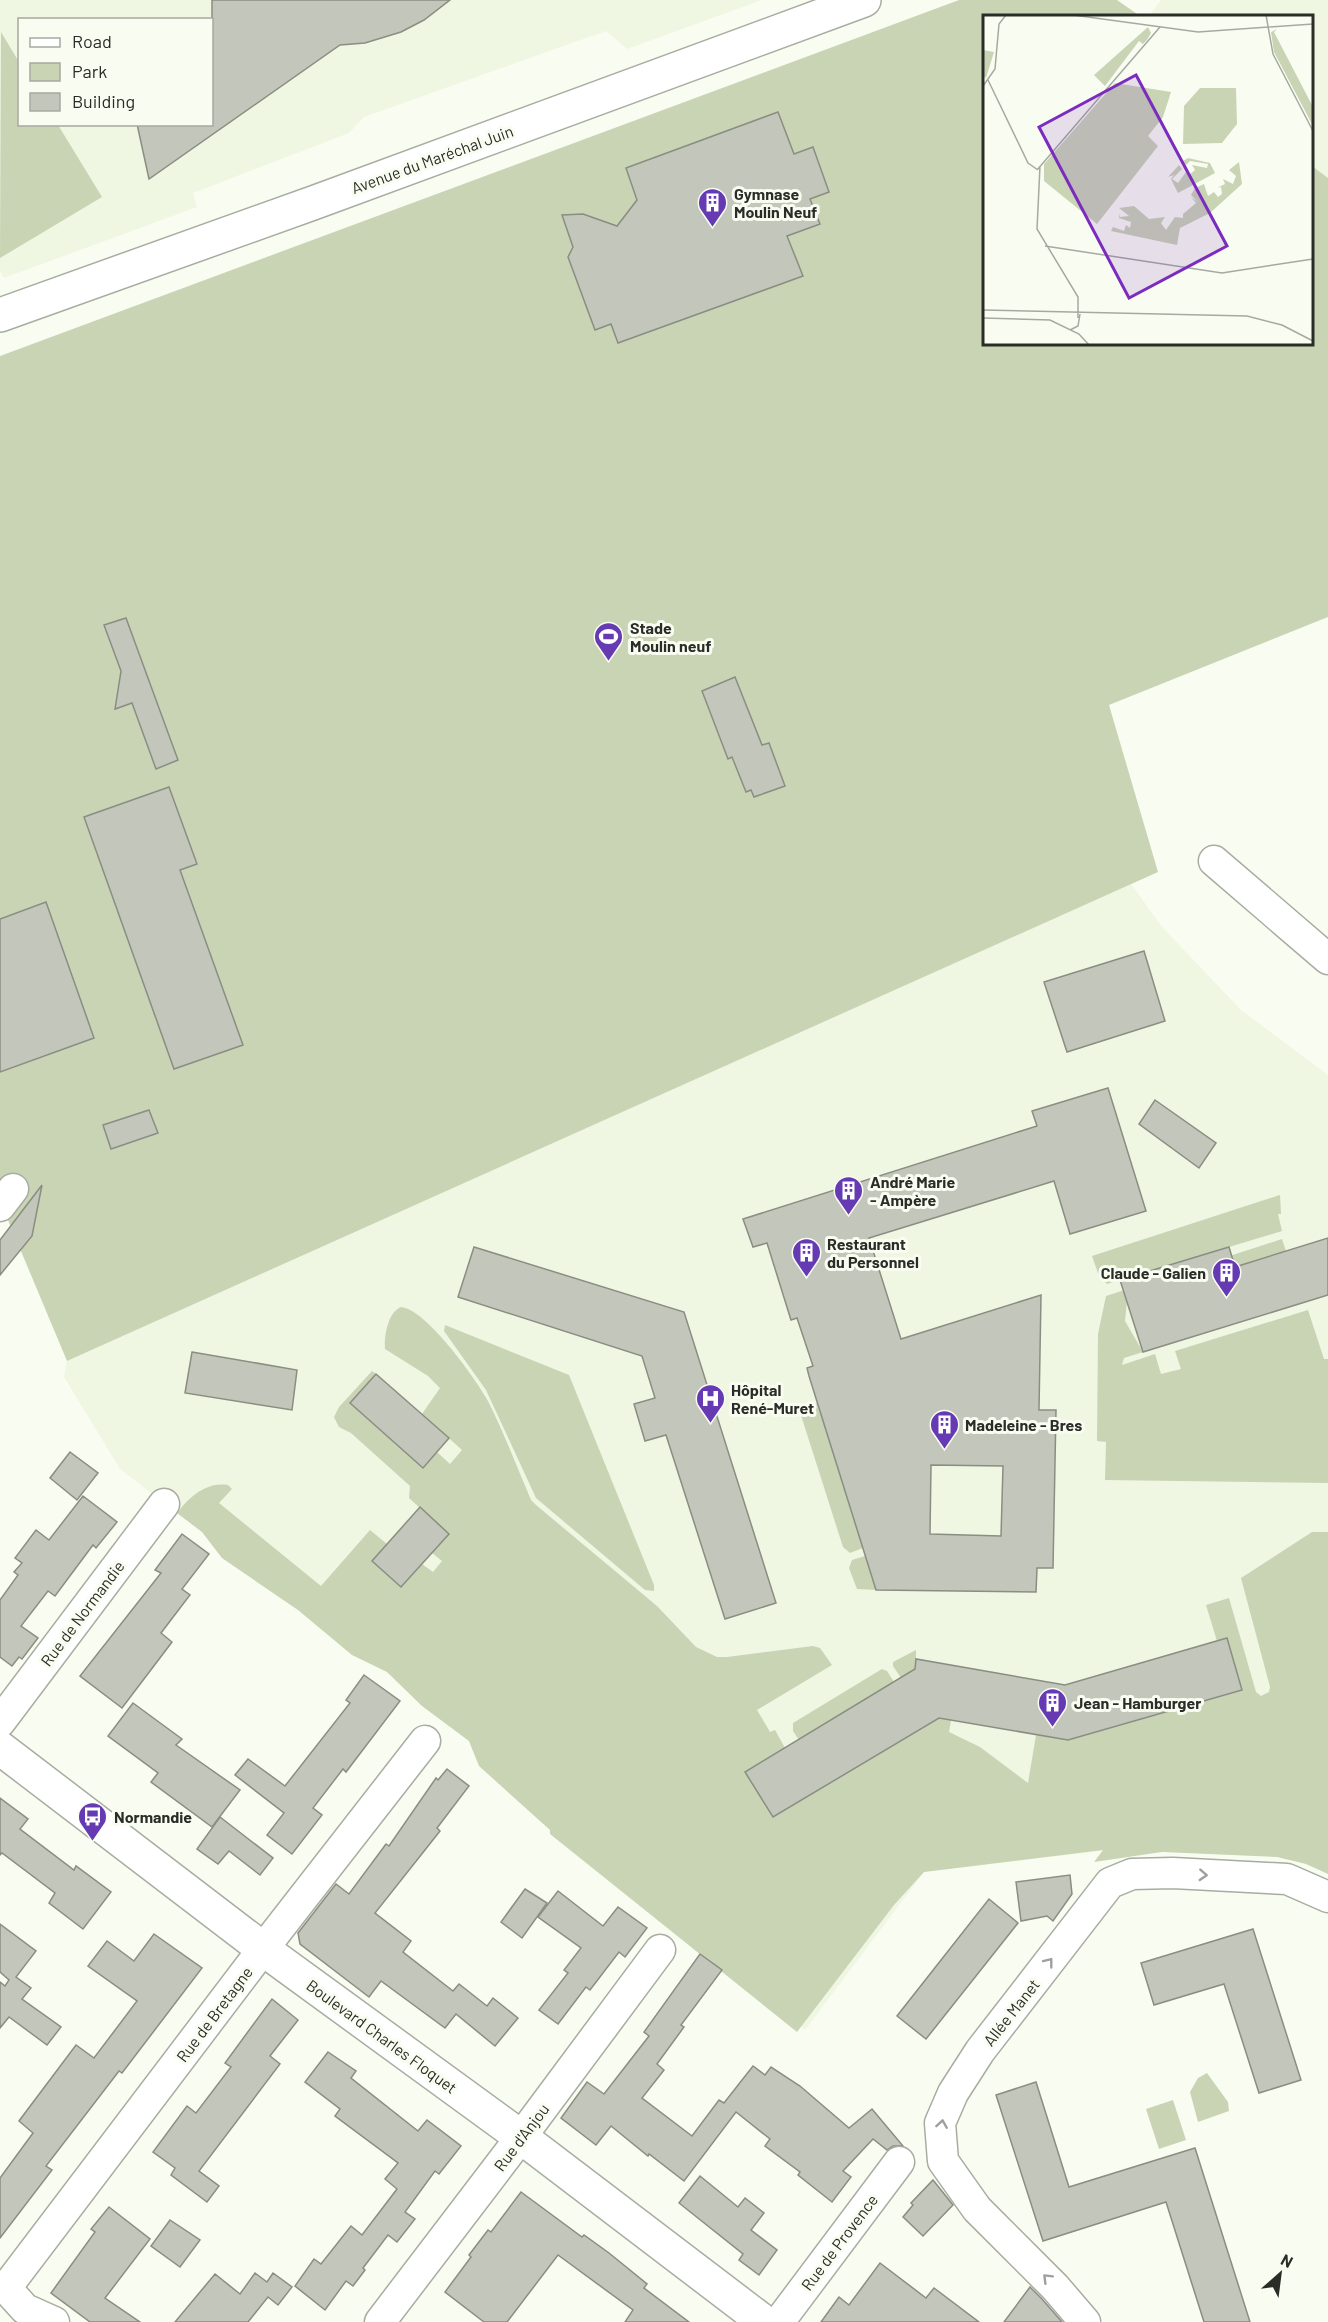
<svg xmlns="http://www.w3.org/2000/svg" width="1328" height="2322" font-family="Barlow,sans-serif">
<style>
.built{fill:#eff6e2;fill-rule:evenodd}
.green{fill:#c9d4b5}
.building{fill:#c3c7bb;stroke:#8a8e82;stroke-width:1.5;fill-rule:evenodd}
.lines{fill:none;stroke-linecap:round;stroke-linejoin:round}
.minor-casing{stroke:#a8aca1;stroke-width:33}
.tertiary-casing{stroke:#a8aca1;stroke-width:36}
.minor{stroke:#fff;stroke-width:30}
.tertiary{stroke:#fff;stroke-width:33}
.oneway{stroke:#9fa09e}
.labels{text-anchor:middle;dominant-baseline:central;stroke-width:6;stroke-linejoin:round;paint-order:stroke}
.street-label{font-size:16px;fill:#2a2c27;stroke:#f9fdf1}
.poi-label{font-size:16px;font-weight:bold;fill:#2a2c27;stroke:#f9fdf1;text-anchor:start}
.inset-road{fill:none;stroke:#a6a9a0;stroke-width:1.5}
.view{fill:#7b2cbf;fill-opacity:0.15;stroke:#7b2cbf;stroke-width:3}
.inset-edge{fill:none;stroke:#2a2c27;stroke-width:3}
</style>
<rect width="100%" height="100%" fill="#f9fdf1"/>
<g class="built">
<path d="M 0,0 L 762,0 L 627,49 L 606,31 L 364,117 L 349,133 L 193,193 L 197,207 L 4,278 L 0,271 ZM 20,20 L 212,20 L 212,124 L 20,124 Z"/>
<path d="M 1161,0 L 1328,0 L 1328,178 L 1312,166 L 1312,16 L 1149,16 Z"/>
<path d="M 1131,884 L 1163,928 L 1241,1010 L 1328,1075 L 1328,1824 L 924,1872 L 805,2030 L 479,1766 L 469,1741 L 422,1706 L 387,1672 L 352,1655 L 298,1610 L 222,1558 L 202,1532 L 120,1469 L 64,1377 L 67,1361 Z"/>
</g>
<g class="green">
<path d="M 959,0 L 1117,0 L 1140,16 L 984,16 L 984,344 L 1312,344 L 1312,166 L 1328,178 L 1328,617 L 1109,705 L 1158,872 L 67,1361 L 0,1201 L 0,356 Z"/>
<path d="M 1,32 L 19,62 L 20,124 L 58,125 L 102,197 L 0,258 Z"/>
<path d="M 1280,1195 L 1281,1214 L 1278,1214 L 1282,1231 L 1107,1284 L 1099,1276 L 1092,1256 Z"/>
<path d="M 1282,1239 L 1286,1251 L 1127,1301 L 1125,1321 L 1143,1352 L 1124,1358 L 1122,1365 L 1155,1354 L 1161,1374 L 1181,1369 L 1175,1351 L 1308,1310 L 1324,1359 L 1328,1359 L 1328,1483 L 1105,1480 L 1106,1442 L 1097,1441 L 1098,1334 L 1106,1296 Z"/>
<path d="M 401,1307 C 426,1309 476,1379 488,1401 C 504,1433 517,1467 531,1500 L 536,1505 L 657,1606 L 696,1647 L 717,1657 L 727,1657 L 813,1646 L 820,1648 L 832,1665 L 757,1710 L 770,1732 L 775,1730 L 785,1748 L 745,1772 L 773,1817 L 939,1718 L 951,1720 L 949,1732 L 980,1747 L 1028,1783 L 1036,1735 L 1068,1740 L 1242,1690 L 1217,1641 L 1206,1605 L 1229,1598 L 1256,1692 L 1261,1696 L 1269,1692 L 1270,1687 L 1241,1578 L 1312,1532 L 1328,1532 L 1328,1874 L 1306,1864 L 1277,1857 L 1162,1852 L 1094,1862 L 1103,1850 L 924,1872 L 894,1905 L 797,2032 L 550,1834 L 550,1830 L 479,1766 L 469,1741 L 422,1706 L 387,1672 L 352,1655 L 298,1610 L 222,1558 L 202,1532 L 177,1513 C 190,1497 205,1482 228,1485 L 232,1489 L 219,1503 L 321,1586 L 370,1530 L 387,1544 L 372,1561 L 401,1587 L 422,1564 L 433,1572 L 442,1561 L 432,1553 L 449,1534 L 409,1498 L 410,1486 L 351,1433 L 339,1427 L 334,1417 L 339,1407 L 372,1371 L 376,1374 L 350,1403 L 423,1467 L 437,1452 L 450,1464 L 462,1450 L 422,1414 L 440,1388 L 428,1376 L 385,1349 C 384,1336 388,1312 401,1307 Z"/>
<path d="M 445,1325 L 569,1375 L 654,1585 L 654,1591 L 645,1590 L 536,1498 L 486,1390 L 444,1331 Z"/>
<path d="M 818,1403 L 863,1548 L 850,1553 L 843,1547 L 799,1409 Z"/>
<path d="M 865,1556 L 876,1590 L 857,1589 L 849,1568 L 852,1560 Z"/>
<path d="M 916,1650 L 916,1660 L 920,1666 L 901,1678 L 893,1666 L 893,1662 Z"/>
<path d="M 882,1669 L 887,1671 L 894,1682 L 799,1740 L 793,1731 L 793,1723 Z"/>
<path d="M 1207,2073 L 1228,2102 L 1229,2111 L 1198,2122 L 1190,2092 L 1198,2078 Z"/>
<path d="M 1173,2100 L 1186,2140 L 1159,2149 L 1146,2109 Z"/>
</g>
<g class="building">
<path d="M 212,0 L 450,0 L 424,20 L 401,32 L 365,43 L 340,45 L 149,179 L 137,124 L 212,124 Z"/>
<path d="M 778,112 L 794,154 L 813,147 L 829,192 L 810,199 L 820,224 L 787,236 L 803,276 L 618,343 L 611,324 L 595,330 L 568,257 L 573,247 L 562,215 L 583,214 L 617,226 L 637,200 L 626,168 Z"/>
<path d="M 126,618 L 178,760 L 156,769 L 132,703 L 115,709 L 121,671 L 104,625 Z"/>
<path d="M 735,677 L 762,745 L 769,743 L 785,786 L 754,797 L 751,790 L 746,792 L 732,757 L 728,759 L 702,691 Z"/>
<path d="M 169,787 L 197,864 L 180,870 L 243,1045 L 174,1069 L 84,817 Z"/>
<path d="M 46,902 L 94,1038 L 0,1072 L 0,919 Z"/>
<path d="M 1144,951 L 1165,1021 L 1067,1052 L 1044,982 Z"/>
<path d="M 1108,1088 L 1146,1211 L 1070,1234 L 1054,1181 L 869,1238 L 901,1339 L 1041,1295 L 1039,1410 L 1056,1410 L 1053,1568 L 1037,1568 L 1036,1592 L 876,1590 L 809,1376 L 807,1368 L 813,1366 L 797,1318 L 791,1320 L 767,1243 L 753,1247 L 743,1219 L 1037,1126 L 1032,1111 ZM 931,1465 L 1003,1466 L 1001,1536 L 930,1534 Z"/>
<path d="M 1155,1100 L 1216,1143 L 1199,1168 L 1139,1124 Z"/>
<path d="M 149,1110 L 158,1133 L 111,1149 L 103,1125 Z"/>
<path d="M 42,1185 L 32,1236 L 0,1275 L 0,1240 Z"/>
<path d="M 1328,1238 L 1328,1295 L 1143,1352 L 1120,1280 L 1229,1247 L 1235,1267 Z"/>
<path d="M 474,1247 L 684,1312 L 776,1603 L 725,1619 L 666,1435 L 645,1441 L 634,1404 L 655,1398 L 642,1356 L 458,1297 Z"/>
<path d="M 192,1352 L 297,1370 L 292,1410 L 185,1393 Z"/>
<path d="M 376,1374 L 449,1438 L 423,1468 L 350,1403 Z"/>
<path d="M 70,1452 L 98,1473 L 77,1500 L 50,1478 Z"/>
<path d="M 83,1496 L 117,1522 L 96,1548 L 93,1545 L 55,1596 L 48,1591 L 21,1626 L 38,1638 L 22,1659 L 19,1657 L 12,1666 L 0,1657 L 0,1600 L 18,1575 L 14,1572 L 22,1563 L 15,1558 L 36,1530 L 49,1540 Z"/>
<path d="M 420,1507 L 449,1534 L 401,1587 L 372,1561 Z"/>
<path d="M 182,1534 L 209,1554 L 182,1589 L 190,1595 L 161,1633 L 172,1642 L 122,1708 L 80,1676 L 161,1573 L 155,1570 Z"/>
<path d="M 1227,1638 L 1242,1690 L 1068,1740 L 939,1718 L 773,1817 L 745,1772 L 915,1669 L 916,1659 L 1065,1685 Z"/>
<path d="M 364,1675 L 400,1701 L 346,1772 L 343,1769 L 313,1808 L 322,1815 L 292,1854 L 267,1835 L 284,1813 L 235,1775 L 248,1759 L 285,1786 L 350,1703 L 346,1700 Z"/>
<path d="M 133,1703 L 182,1739 L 176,1745 L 240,1790 L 212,1827 L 151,1782 L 158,1773 L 108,1736 Z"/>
<path d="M 447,1769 L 469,1786 L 437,1828 L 440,1831 L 375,1913 L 411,1941 L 403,1952 L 453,1991 L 459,1984 L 487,2006 L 493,1998 L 518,2018 L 495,2046 L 456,2014 L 445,2028 L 381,1981 L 369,1997 L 300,1944 L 298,1933 L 336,1884 L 349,1894 L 386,1844 L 389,1846 L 436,1778 L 438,1780 Z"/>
<path d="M 0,1798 L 28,1819 L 20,1829 L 74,1870 L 76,1866 L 111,1892 L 83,1929 L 49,1903 L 55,1893 L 2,1853 L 0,1855 Z"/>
<path d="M 220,1817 L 273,1858 L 260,1875 L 229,1851 L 218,1864 L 197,1849 Z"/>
<path d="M 1070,1875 L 1072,1894 L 1053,1921 L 1047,1916 L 1021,1921 L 1016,1882 Z"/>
<path d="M 525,1889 L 547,1903 L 522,1938 L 501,1922 Z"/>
<path d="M 558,1891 L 603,1926 L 618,1907 L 647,1928 L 625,1957 L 619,1952 L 590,1990 L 586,1987 L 558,2024 L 539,2010 L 568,1973 L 564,1970 L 581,1948 L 538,1917 Z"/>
<path d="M 989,1899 L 1018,1923 L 926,2039 L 897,2016 Z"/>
<path d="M 0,1924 L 36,1951 L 16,1977 L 31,1988 L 22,1999 L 61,2027 L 47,2045 L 9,2017 L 0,2028 L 0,1982 L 5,1986 L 9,1980 L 0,1972 Z"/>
<path d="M 1253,1929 L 1301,2080 L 1259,2093 L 1224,1984 L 1154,2005 L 1141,1963 Z"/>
<path d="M 154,1934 L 202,1968 L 122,2073 L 119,2071 L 46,2166 L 52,2170 L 0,2238 L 0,2178 L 33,2133 L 19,2121 L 76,2045 L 94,2058 L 137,2001 L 88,1966 L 107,1941 L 134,1961 Z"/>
<path d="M 700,1954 L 722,1970 L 681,2025 L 684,2027 L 657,2064 L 664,2070 L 642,2098 L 692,2136 L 719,2100 L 724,2103 L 753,2066 L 765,2075 L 771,2067 L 800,2086 L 849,2128 L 872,2109 L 903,2146 L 893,2146 L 887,2150 L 873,2139 L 843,2171 L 851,2177 L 832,2202 L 798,2175 L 800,2172 L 765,2146 L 770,2139 L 736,2112 L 684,2181 L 649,2154 L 648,2156 L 611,2126 L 596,2145 L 561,2118 L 587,2082 L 604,2094 L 649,2036 L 644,2032 Z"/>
<path d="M 272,1999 L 298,2020 L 270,2056 L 280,2064 L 199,2171 L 219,2186 L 207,2202 L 171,2175 L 175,2168 L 153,2152 L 187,2106 L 196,2113 L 231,2067 L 225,2063 Z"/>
<path d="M 328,2052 L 356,2071 L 351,2078 L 418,2131 L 427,2120 L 461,2146 L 439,2174 L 435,2171 L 405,2212 L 415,2219 L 397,2242 L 388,2235 L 363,2268 L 365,2270 L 353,2286 L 346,2281 L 325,2310 L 295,2286 L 314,2259 L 321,2264 L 351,2226 L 362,2235 L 397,2189 L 385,2179 L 398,2163 L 335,2116 L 340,2109 L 305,2082 Z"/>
<path d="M 1036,2082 L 1069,2187 L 1195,2148 L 1250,2322 L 1204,2322 L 1166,2202 L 1043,2241 L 996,2095 Z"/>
<path d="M 700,2176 L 738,2207 L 745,2198 L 764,2213 L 751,2230 L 777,2250 L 759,2275 L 739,2260 L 743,2254 L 679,2203 Z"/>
<path d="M 933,2180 L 953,2205 L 923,2236 L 903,2217 L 913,2205 L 911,2203 Z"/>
<path d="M 521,2192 L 582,2237 L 584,2235 L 609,2253 L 647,2284 L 644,2288 L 689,2322 L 625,2322 L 633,2310 L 558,2255 L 507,2322 L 484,2322 L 445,2292 L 471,2257 L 469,2255 L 488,2230 L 491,2232 Z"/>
<path d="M 109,2207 L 150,2239 L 105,2298 L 140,2322 L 90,2322 L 51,2293 L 95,2232 L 91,2229 Z"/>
<path d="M 170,2220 L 200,2240 L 180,2267 L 151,2246 Z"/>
<path d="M 880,2263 L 926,2298 L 934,2288 L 979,2322 L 821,2322 L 839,2297 L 849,2305 Z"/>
<path d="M 255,2273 L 267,2282 L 273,2273 L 292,2287 L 278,2305 L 268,2297 L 248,2322 L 175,2322 L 215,2274 L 240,2294 Z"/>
<path d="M 1030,2287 L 1042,2299 L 1062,2322 L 1004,2322 Z"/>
</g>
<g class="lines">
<defs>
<g id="minor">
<path d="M 1214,861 L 1328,959"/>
<path d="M 0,1206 L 13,1189"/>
<path d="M 0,1722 L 164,1504"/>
<path d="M 0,2287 L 6,2288 L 25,2309 L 54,2322"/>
<path d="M 6,2288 L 263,1949 L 425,1741"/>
<path d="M 380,2322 L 521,2137 L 660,1950"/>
<path d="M 779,2322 L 899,2162"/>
<path d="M 1085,2322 L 1055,2287 L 977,2209 L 943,2161 L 940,2123 L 953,2093 L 980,2051 L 1110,1883 L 1132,1874 L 1173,1873 L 1287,1879 L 1328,1897"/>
</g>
<g id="tertiary">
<path d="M 0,315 L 313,203 L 864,0"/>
<path d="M 0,1748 L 263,1949 L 521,2137 L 764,2322"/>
</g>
</defs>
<use href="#minor" class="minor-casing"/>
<use href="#tertiary" class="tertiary-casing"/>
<use href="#minor" class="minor"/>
<use href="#tertiary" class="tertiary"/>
</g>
<defs><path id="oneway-chevron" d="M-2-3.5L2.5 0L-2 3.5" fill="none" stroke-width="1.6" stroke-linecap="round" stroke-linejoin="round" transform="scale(1.5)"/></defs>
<g class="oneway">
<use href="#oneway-chevron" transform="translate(1203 1875) rotate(3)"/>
<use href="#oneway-chevron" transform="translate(1049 1962) rotate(-52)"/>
<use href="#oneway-chevron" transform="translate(942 2124) rotate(-81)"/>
<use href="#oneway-chevron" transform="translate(1047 2278) rotate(-135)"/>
</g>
<defs>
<symbol id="building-pin" viewBox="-11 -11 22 30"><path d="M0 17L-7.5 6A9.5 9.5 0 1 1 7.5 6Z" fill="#653ab2" stroke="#f9fdf1"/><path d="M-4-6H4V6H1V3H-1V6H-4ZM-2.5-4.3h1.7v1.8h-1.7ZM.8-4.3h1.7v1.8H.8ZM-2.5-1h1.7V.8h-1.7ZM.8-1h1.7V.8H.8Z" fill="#fff"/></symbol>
<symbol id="stadium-pin" viewBox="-11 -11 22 30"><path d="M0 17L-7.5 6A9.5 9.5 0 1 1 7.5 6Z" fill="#653ab2" stroke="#f9fdf1"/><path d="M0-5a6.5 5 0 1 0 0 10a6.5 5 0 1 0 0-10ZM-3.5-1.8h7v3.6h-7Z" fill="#fff"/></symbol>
<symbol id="hospital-pin" viewBox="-11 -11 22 30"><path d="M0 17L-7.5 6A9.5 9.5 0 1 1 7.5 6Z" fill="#653ab2" stroke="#f9fdf1"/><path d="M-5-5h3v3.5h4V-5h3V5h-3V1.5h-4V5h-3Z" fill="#fff"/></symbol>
<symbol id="bus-pin" viewBox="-11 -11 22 30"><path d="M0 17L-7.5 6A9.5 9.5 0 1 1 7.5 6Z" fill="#653ab2" stroke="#f9fdf1"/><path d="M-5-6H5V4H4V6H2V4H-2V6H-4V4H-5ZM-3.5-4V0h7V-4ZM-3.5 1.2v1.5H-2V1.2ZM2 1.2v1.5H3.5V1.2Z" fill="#fff"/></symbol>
</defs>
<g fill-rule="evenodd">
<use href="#building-pin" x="696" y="186" width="33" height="45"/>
<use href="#stadium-pin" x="592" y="620" width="33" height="45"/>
<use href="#building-pin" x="832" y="1174" width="33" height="45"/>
<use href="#building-pin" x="790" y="1236" width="33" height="45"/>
<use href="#building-pin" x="1210" y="1256" width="33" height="45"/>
<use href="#hospital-pin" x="694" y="1382" width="33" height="45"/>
<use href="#building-pin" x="928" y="1408" width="33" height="45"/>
<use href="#building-pin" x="1036" y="1686" width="33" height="45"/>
<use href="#bus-pin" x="76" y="1800" width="33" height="45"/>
</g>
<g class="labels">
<g class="street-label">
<text transform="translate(432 159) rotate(-20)">Avenue du Maréchal Juin</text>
<text transform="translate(82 1613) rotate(-53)">Rue de Normandie</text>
<text transform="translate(1011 2012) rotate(-52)">Allée Manet</text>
<text transform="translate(214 2014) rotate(-53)">Rue de Bretagne</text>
<text transform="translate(382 2036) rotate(36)">Boulevard Charles Floquet</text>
<text transform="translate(521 2137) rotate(-53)">Rue d'Anjou</text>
<text transform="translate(839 2242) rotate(-53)">Rue de Provence</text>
</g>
<g class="poi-label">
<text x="734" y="193">Gymnase<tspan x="734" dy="18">Moulin Neuf</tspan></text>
<text x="630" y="627">Stade<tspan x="630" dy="18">Moulin neuf</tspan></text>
<text x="870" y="1181">André Marie<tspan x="870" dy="18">- Ampère</tspan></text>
<text x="827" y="1243">Restaurant<tspan x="827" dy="18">du Personnel</tspan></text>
<text x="1206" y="1272" text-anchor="end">Claude - Galien</text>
<text x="731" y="1389">Hôpital<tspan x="731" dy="18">René-Muret</tspan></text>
<text x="965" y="1424">Madeleine - Bres</text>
<text x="1074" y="1702">Jean - Hamburger</text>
<text x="114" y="1816">Normandie</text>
</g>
</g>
<g transform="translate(983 15)">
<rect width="330" height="330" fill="#f9fdf1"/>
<path d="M 165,12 L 168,18 L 164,25 L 160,29 L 156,26 L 122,71 L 111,60 ZM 294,14 L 291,17 L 330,92 L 330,111 L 291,37 L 288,17 ZM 0,35 L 11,37 L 3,63 L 0,60 ZM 132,68 L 188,77 L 180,102 L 165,121 L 175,131 L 114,209 L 61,166 L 61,149 ZM 217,73 L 253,73 L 254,109 L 239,128 L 200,129 L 201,91 ZM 205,143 L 227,148 L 232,158 L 195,178 L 188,164 L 191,160 L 185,162 L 196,150 L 199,154 L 189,164 L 195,168 L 203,157 L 206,160 L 212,155 L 209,150 L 224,153 L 225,149 L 207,146 L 203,150 L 200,146 ZM 256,147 L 259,169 L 227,198 L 197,213 L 194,230 L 128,216 L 130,212 L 141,216 L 143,210 L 147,213 L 148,207 L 136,203 L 137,198 L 137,202 L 146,201 L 136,193 L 151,191 L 166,204 L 182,202 L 178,208 L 183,215 L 192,202 L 200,203 L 200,199 L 213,188 L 208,182 L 215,187 L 208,180 L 212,173 L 221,169 L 225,181 L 231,177 L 235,182 L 239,179 L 238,172 L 234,173 L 242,169 L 240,164 L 250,169 L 253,161 L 246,155 Z" fill="#c9d4b5"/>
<path class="inset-road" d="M 90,0 L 215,17 L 330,9M 283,0 L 290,39 L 330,116M 5,65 L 45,148 L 55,155M 0,71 L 12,54 L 16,9 L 23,0M 57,151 L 54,214 L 95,282 L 95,303M 54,155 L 177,12M 62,231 L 239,258 L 330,244M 0,295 L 264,301 L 299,310 L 330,326M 0,303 L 67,305 L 96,319 L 106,330M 87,315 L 95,311 L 97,299"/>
<path class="view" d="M 153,60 L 244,231 L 146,283 L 56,112 Z"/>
<rect width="330" height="330" class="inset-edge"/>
</g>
<rect x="18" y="18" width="195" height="108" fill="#f9fdf1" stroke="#a6a9a0" stroke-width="1.5"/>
<rect x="30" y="38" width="30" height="9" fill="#ffffff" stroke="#a6a9a0" stroke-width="1.5"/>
<text x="72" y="48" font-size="18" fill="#2a2c27">Road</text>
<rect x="30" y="63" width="30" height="18" fill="#c9d4b5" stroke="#a6a9a0" stroke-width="1.5"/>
<text x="72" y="78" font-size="18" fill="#2a2c27">Park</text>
<rect x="30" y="93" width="30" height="18" fill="#c3c7bb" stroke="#a6a9a0" stroke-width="1.5"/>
<text x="72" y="108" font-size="18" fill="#2a2c27">Building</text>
<g transform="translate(1280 2274) rotate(28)" stroke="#f9fdf1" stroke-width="4.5" paint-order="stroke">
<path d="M0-4.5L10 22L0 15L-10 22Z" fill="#2a2c27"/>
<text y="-9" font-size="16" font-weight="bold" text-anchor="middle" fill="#2a2c27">N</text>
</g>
</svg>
